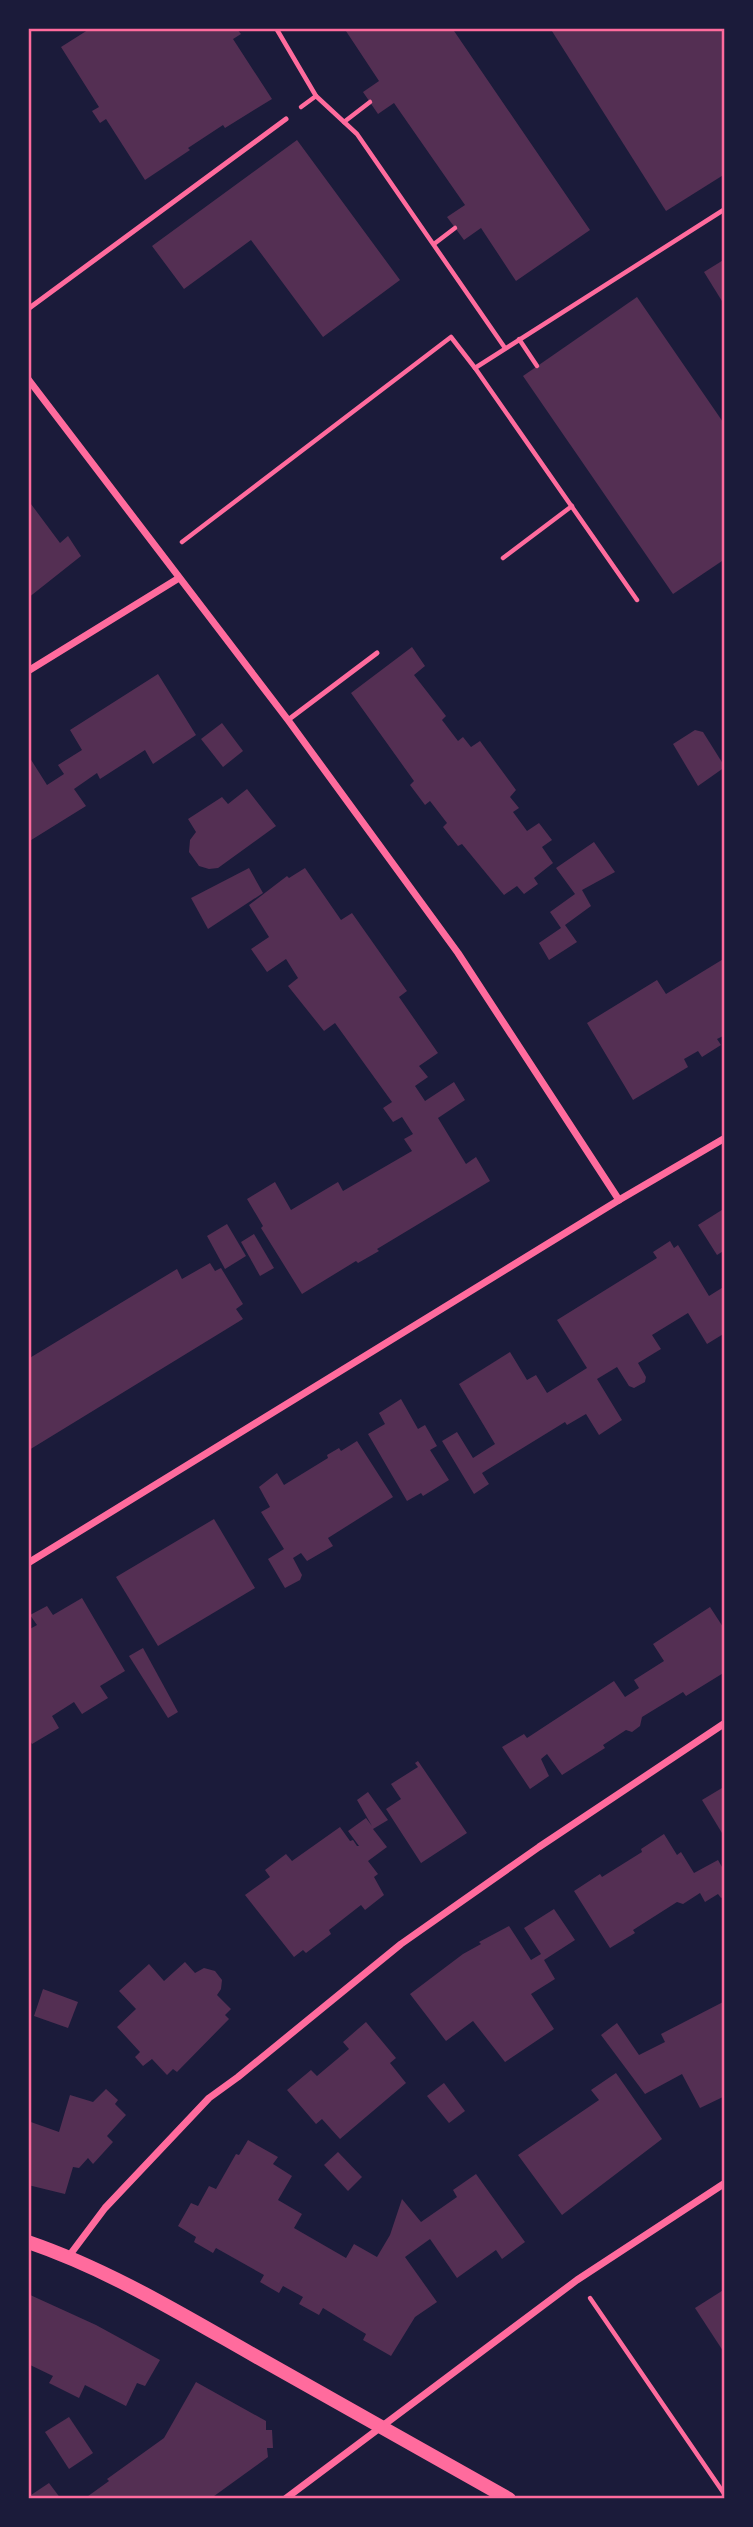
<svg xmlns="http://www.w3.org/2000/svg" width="753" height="2527" font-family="Montserrat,sans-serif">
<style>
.building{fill:#542f53}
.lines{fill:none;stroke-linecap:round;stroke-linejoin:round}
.path{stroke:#ff6b9d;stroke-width:4.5}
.service{stroke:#ff6b9d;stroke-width:5}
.minor{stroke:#ff6b9d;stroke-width:7}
.secondary{stroke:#ff6b9d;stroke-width:14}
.neatline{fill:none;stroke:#ff6b9d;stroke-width:2.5}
</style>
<rect width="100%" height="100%" fill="#1b1b3a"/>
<g class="building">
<path d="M 91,28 L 236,28 L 241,34 L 233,39 L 272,99 L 225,128 L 223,125 L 188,148 L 190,150 L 145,180 L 106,119 L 100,123 L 92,111 L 99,107 L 61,47 Z"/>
<path d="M 344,28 L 452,28 L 590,230 L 516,281 L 481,228 L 464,240 L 447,217 L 465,205 L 394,103 L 378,114 L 363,92 L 379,81 Z"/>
<path d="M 550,28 L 725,28 L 725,174 L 666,211 Z"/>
<path d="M 297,140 L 400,280 L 323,337 L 251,240 L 184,289 L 152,246 Z"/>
<path d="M 725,259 L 725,306 L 704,272 Z"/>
<path d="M 637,297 L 725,425 L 725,559 L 673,594 L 523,376 Z"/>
<path d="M 28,500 L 60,543 L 68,536 L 81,556 L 28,598 Z"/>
<path d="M 412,647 L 425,666 L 414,675 L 446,716 L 442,720 L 458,741 L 463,737 L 471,747 L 480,741 L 516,790 L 510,797 L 519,808 L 513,812 L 527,831 L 539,823 L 552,840 L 542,847 L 553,863 L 534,878 L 538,884 L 524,894 L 517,886 L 504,895 L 462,844 L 458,846 L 443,827 L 447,823 L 430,801 L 425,805 L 410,785 L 414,781 L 351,693 Z"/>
<path d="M 158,674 L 196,735 L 153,764 L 145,750 L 100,779 L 97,773 L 74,789 L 86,806 L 28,842 L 28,755 L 47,785 L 64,774 L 58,765 L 82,750 L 70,730 Z"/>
<path d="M 222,723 L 243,751 L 223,767 L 201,739 Z"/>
<path d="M 695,730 L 703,732 L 725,767 L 698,786 L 673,744 Z"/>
<path d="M 247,789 L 276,826 L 218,868 L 209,869 L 199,866 L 189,852 L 190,840 L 196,832 L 188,819 L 222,797 L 228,804 Z"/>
<path d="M 594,842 L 615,872 L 582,890 L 591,906 L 565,925 L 577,942 L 549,960 L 539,943 L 561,928 L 550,912 L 575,894 L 556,868 Z"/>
<path d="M 249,868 L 263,893 L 208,929 L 191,898 Z"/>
<path d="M 305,868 L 341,920 L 352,913 L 407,991 L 399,997 L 438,1053 L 419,1066 L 428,1077 L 415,1086 L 425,1101 L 454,1082 L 465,1100 L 438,1118 L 466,1164 L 476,1157 L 490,1181 L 377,1249 L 379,1251 L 358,1263 L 356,1261 L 302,1294 L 261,1228 L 263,1226 L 247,1199 L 275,1182 L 291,1210 L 338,1182 L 343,1191 L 412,1151 L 404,1139 L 413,1134 L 402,1117 L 393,1122 L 383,1108 L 392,1102 L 335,1023 L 324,1031 L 288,986 L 298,978 L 286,959 L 267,972 L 251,949 L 269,937 L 249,905 L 287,876 L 289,878 Z"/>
<path d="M 725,958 L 725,1035 L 717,1039 L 721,1045 L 702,1057 L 698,1051 L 684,1059 L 688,1067 L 633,1100 L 587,1023 L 657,980 L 666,994 Z"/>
<path d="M 725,1208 L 725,1250 L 717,1255 L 698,1225 Z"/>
<path d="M 227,1224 L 246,1256 L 225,1269 L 207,1236 Z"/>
<path d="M 254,1234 L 274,1268 L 260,1276 L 241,1242 Z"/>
<path d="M 670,1241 L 674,1248 L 678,1245 L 709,1296 L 725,1286 L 725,1333 L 707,1344 L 688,1313 L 652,1335 L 661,1349 L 638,1363 L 646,1377 L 645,1382 L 634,1388 L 629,1386 L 617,1367 L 597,1379 L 622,1420 L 599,1435 L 586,1414 L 567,1425 L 565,1422 L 482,1473 L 489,1484 L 474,1494 L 442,1441 L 457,1432 L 473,1458 L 495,1444 L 459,1384 L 510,1352 L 527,1380 L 536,1375 L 547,1393 L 587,1368 L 557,1320 L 657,1258 L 653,1252 Z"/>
<path d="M 210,1263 L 215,1271 L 221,1268 L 243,1304 L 236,1309 L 243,1319 L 29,1450 L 28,1359 L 177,1269 L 182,1279 Z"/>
<path d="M 401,1399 L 418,1429 L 425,1425 L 437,1446 L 430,1450 L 449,1480 L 423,1496 L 421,1493 L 407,1501 L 368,1434 L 385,1424 L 379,1413 Z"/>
<path d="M 357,1441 L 393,1497 L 328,1538 L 333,1546 L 307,1561 L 301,1553 L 293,1558 L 302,1575 L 300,1580 L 285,1588 L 268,1559 L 284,1549 L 261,1512 L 270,1507 L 259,1487 L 277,1473 L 284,1485 L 328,1458 L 327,1455 L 339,1448 L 341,1451 Z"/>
<path d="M 214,1519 L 255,1588 L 158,1646 L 116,1577 Z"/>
<path d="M 82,1598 L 125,1671 L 100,1686 L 108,1698 L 82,1714 L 74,1702 L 52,1716 L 59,1728 L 32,1744 L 28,1737 L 28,1630 L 37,1625 L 30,1615 L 47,1606 L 53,1615 Z"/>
<path d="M 710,1607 L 725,1630 L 725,1672 L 686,1696 L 683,1692 L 642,1717 L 640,1726 L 632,1732 L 626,1730 L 603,1745 L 605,1748 L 562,1775 L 547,1754 L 541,1759 L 549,1776 L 530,1789 L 502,1747 L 524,1734 L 527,1738 L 614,1681 L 625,1697 L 639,1688 L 634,1680 L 664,1661 L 653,1644 Z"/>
<path d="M 143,1648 L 178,1712 L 168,1718 L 129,1656 Z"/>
<path d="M 418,1761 L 467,1833 L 421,1863 L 386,1809 L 401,1799 L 391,1784 L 418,1767 L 415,1763 Z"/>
<path d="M 722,1788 L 725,1791 L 725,1838 L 702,1800 Z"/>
<path d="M 368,1792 L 388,1820 L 373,1829 L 387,1847 L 368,1861 L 378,1874 L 374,1877 L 384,1895 L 365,1910 L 361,1905 L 329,1930 L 331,1934 L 306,1953 L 303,1950 L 294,1957 L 245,1895 L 270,1877 L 265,1870 L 286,1854 L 292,1861 L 340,1827 L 350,1841 L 353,1840 L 357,1846 L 359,1846 L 348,1831 L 366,1818 L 372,1826 L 357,1800 Z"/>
<path d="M 664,1834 L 677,1855 L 681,1852 L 694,1873 L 718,1860 L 725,1872 L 725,1896 L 721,1898 L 718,1894 L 705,1902 L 700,1893 L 683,1904 L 677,1902 L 633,1930 L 635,1933 L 610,1948 L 574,1891 L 600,1874 L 602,1877 L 642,1852 L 641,1849 Z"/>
<path d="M 554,1909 L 575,1940 L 544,1960 L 555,1979 L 531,1994 L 554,2029 L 505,2062 L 473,2021 L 446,2041 L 410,1994 L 463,1954 L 481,1944 L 479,1942 L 509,1926 L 531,1960 L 541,1954 L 524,1928 Z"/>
<path d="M 185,1962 L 195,1973 L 204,1968 L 215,1971 L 222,1980 L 221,1989 L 217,1995 L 231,2009 L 225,2015 L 229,2019 L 177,2072 L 173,2069 L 167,2075 L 152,2059 L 143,2066 L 135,2057 L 140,2052 L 117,2027 L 136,2009 L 119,1991 L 149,1964 L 164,1981 Z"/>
<path d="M 43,1989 L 78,2002 L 68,2028 L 34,2016 Z"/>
<path d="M 725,2001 L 725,2096 L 700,2108 L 682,2074 L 645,2094 L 601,2035 L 617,2023 L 639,2055 L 665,2042 L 661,2034 Z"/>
<path d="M 366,2022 L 396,2058 L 390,2063 L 406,2083 L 340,2139 L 322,2119 L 316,2124 L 287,2090 L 311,2070 L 317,2076 L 349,2049 L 343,2042 Z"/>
<path d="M 616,2073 L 662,2139 L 562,2215 L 518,2155 L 599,2100 L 591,2090 Z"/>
<path d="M 444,2083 L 465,2111 L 449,2123 L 427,2096 Z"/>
<path d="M 106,2089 L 118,2100 L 115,2104 L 126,2115 L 107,2136 L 113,2142 L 93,2164 L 88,2158 L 79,2168 L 73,2167 L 65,2194 L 28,2185 L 28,2121 L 59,2132 L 70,2095 L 93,2102 Z"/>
<path d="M 248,2140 L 278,2157 L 273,2164 L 292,2176 L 278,2200 L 302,2214 L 294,2228 L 346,2258 L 354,2244 L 377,2257 L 390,2235 L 402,2199 L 421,2222 L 457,2197 L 453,2190 L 476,2174 L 525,2242 L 502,2259 L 496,2250 L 457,2278 L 430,2239 L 405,2257 L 437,2302 L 415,2317 L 391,2356 L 363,2340 L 366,2334 L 323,2308 L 319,2315 L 299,2304 L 303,2297 L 283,2286 L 279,2293 L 260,2282 L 264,2275 L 216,2248 L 213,2253 L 194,2242 L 196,2237 L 178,2226 L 191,2203 L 198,2206 L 209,2186 L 216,2189 L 236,2154 L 239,2155 Z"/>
<path d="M 338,2152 L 362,2177 L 348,2191 L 324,2165 Z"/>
<path d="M 725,2289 L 725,2354 L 695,2308 Z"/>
<path d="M 28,2294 L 96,2325 L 160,2360 L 145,2386 L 137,2383 L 126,2406 L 85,2385 L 79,2398 L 49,2383 L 53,2376 L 28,2364 Z"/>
<path d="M 196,2382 L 266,2421 L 266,2430 L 272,2430 L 273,2448 L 267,2448 L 268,2457 L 210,2499 L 84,2499 L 109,2481 L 107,2479 L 164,2438 Z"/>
<path d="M 69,2417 L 93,2453 L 69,2469 L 45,2432 Z"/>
<path d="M 49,2483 L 61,2499 L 28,2499 L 28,2497 Z"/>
</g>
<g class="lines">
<g class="path">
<path d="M 276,28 L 316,96 L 301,107"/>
<path d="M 316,96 L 357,134 L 505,348"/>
<path d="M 344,122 L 370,102"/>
<path d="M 434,244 L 455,228"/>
<path d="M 519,339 L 537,366"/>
<path d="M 182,542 L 451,337 L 475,368"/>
<path d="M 503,558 L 572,506"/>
<path d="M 637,600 L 475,368 L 725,209"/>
<path d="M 590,2298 L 725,2495"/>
</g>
<g class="service">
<path d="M 28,309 L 286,119"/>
<path d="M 288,720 L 377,653"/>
</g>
<g class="minor">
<path d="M 28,379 L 288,720 L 458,953 L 619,1200"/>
<path d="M 28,671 L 179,578"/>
<path d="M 28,1563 L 619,1200 L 725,1138"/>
<path d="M 69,2256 L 105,2208 L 209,2098 L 238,2077 L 401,1944 L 539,1847 L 725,1723"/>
<path d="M 285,2499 L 577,2280 L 725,2183"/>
</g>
<path class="secondary" d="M 28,2242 C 107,2269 178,2312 250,2353 C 336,2402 423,2450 509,2499"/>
</g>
<rect width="753" height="2527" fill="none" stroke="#1b1b3a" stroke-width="60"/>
<rect x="30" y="30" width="693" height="2467" class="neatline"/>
</svg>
